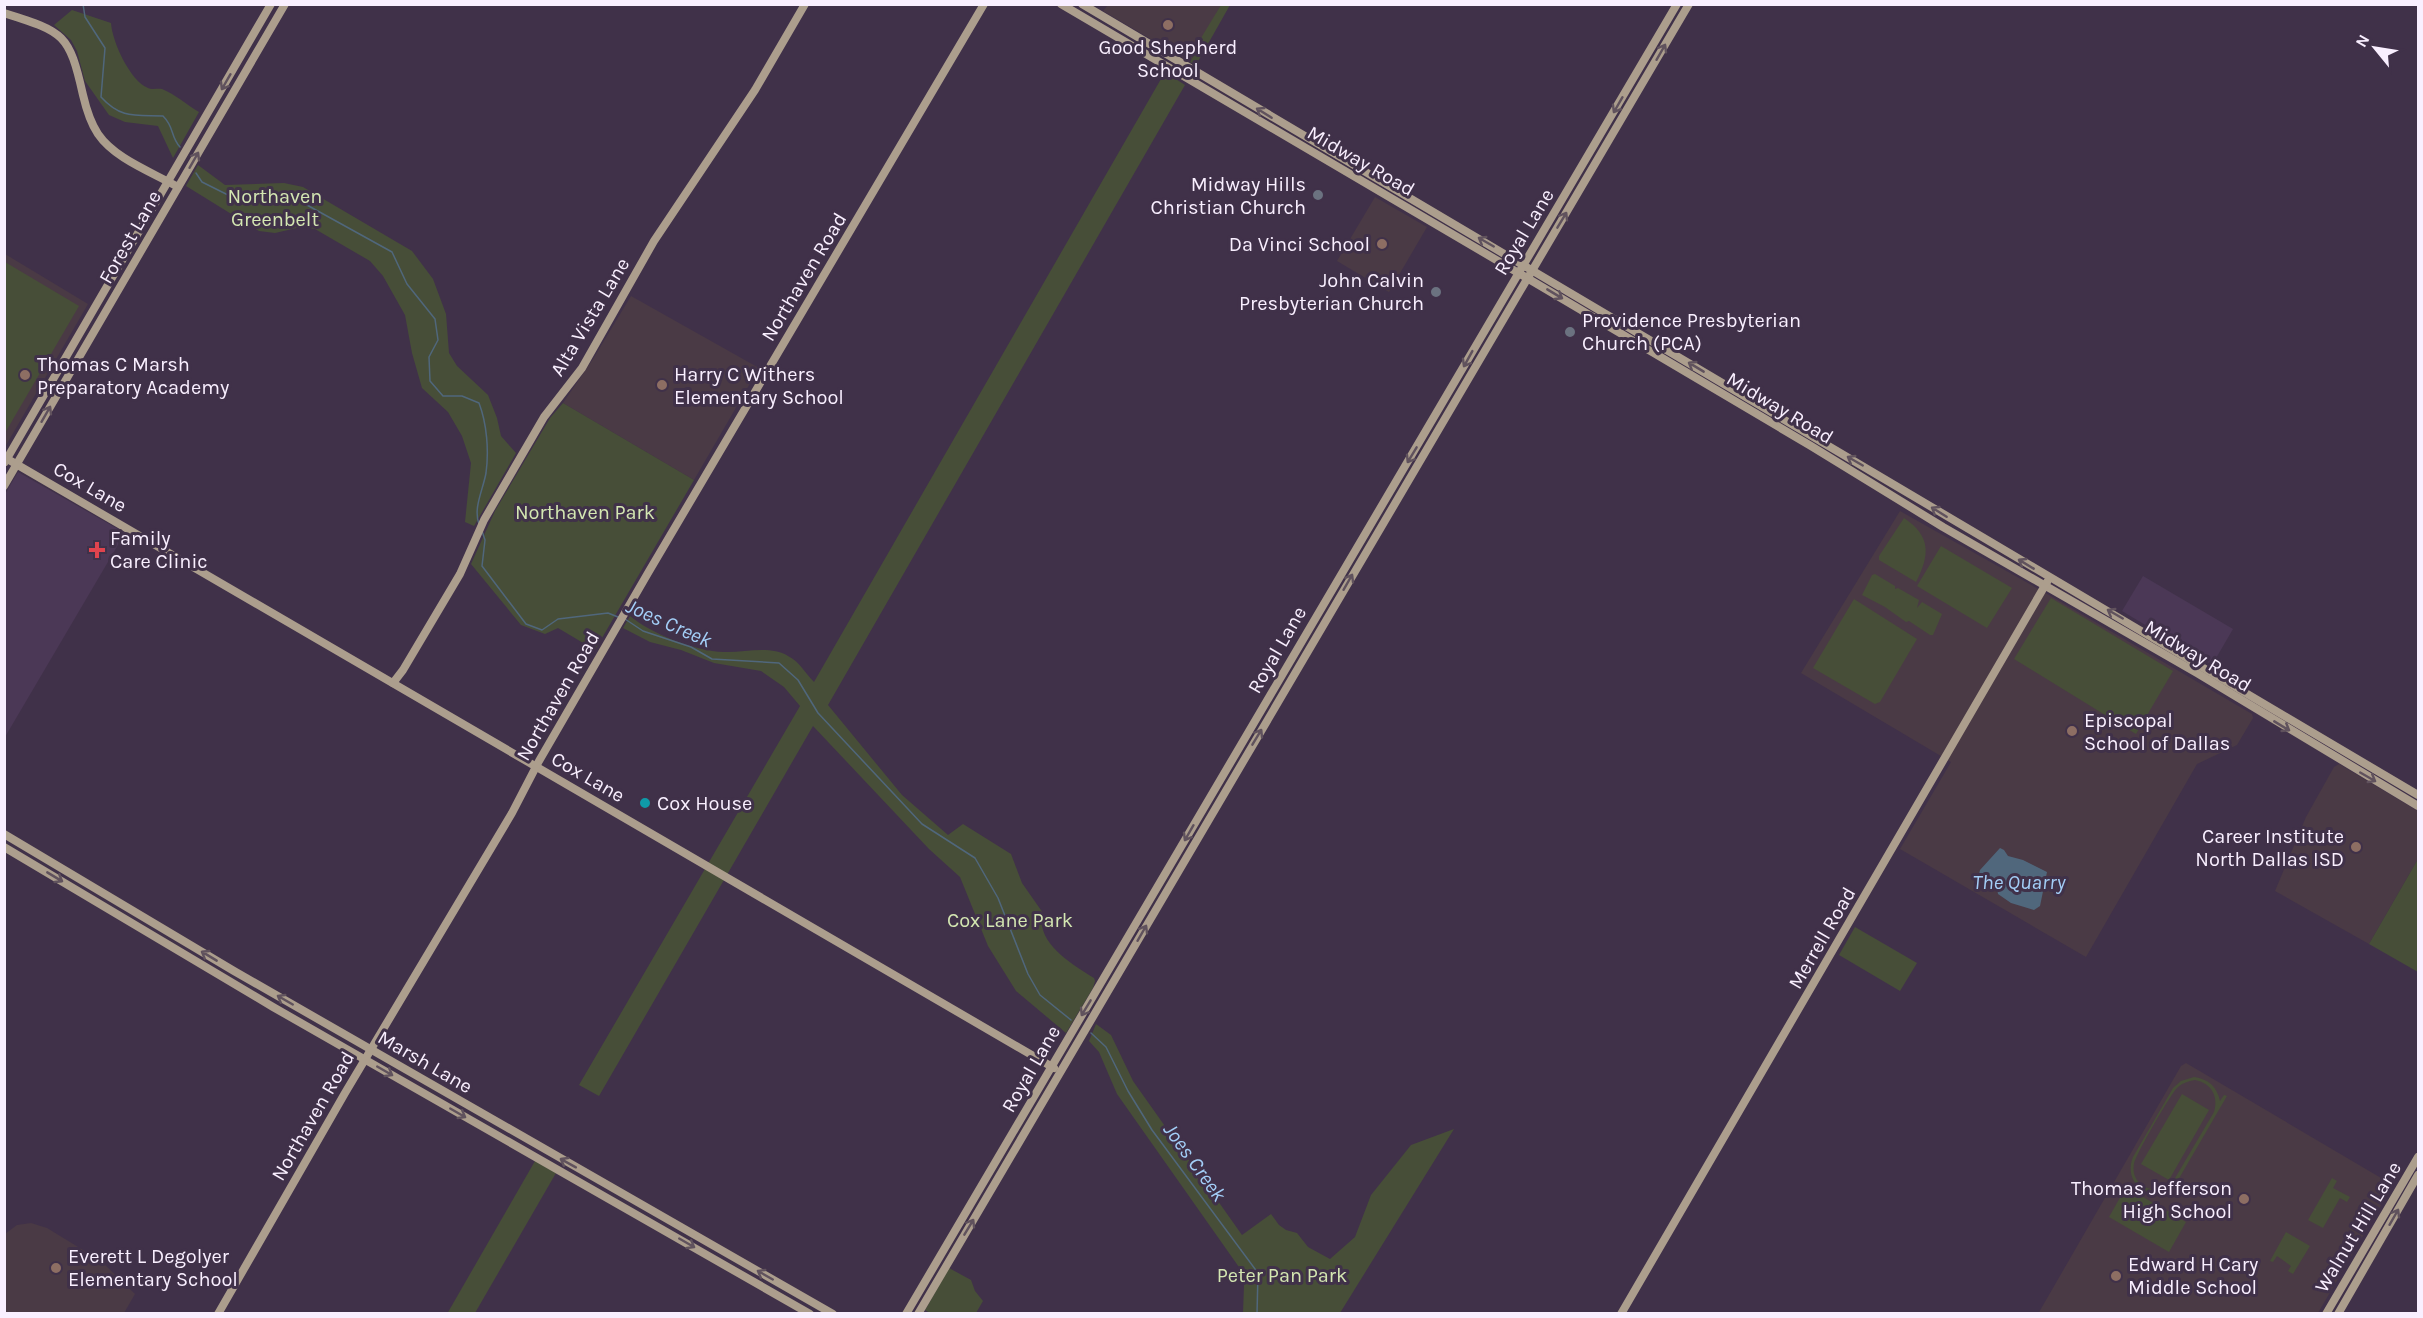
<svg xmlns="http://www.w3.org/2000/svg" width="2423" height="1318" font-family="Karla,sans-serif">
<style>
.built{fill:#4b3856}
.education{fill:#4a3a45}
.green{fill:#474e38;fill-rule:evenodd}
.water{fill:#50677c}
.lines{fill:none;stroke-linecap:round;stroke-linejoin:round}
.stream{stroke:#50677c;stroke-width:1.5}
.secondary{stroke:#ac9e8d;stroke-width:8}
.oneway{stroke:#60525d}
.education-dot{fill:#8d6e63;stroke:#403149;stroke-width:2}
.worship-dot{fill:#6b7280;stroke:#403149;stroke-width:2}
.health-dot{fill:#e0444e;stroke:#403149;stroke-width:2}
.culture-dot{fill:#0f9aa8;stroke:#403149;stroke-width:2}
.labels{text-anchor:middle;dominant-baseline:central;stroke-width:6;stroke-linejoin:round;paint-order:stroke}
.poi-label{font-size:20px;fill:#f9efff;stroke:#403149;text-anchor:start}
.street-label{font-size:20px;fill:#f9efff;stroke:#403149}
.park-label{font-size:20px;fill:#d4e7b2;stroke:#403149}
.water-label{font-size:21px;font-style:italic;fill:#a3cef7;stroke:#403149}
</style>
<rect width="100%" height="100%" fill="#403149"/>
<g class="built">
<path d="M 18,472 L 125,533 L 5,737 L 4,496 Z"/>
<path d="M 2143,576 L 2233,629 L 2212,665 L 2122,611 Z"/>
</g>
<g class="education">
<path d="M 1108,5 L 1221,5 L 1190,62 L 1103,11 Z"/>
<path d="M 1375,197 L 1427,227 L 1389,292 L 1337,261 Z"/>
<path d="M 5,254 L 88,304 L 5,447 Z"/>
<path d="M 631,296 L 759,368 L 694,480 L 563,403 L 593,359 Z"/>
<path d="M 1900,511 L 2049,595 L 2252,714 L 2253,718 L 2237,745 L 2197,764 L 2086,957 L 1900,849 L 1951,762 L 1801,673 Z"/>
<path d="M 2339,764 L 2418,811 L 2418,859 L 2369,944 L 2275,891 L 2306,817 L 2334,767 Z"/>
<path d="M 2186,1063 L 2393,1185 L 2318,1313 L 2038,1314 L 2181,1066 Z"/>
<path d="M 31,1223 L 47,1228 L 101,1261 L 135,1294 L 124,1313 L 5,1313 L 5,1234 L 17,1225 Z"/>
</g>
<g class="green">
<path d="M 1221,5 L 1230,5 L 1196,65 L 1190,62 L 1203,39 L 1201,38 Z"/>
<path d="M 72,10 L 111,23 C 112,41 130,81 148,88 C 152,90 158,88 162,89 C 175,94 187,105 199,112 L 173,158 L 158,126 L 125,122 L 109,115 L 85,81 L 77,51 L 71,40 L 54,25 Z"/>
<path d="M 1165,72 L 1185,85 L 828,705 L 902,795 L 948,835 L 963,824 L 1011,854 L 1022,883 L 1043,913 C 1034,942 1073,965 1094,978 L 1095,981 L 1093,988 L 1066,1033 L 1016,991 L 988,946 L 960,877 L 929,849 L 813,726 L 599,1096 L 579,1085 L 800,706 L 784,687 L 761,671 L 714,663 L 681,650 L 650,642 L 623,628 L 630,616 C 652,634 694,651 724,652 C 744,653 770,645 788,656 C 800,662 805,673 814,682 Z"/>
<path d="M 198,165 L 225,185 L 284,183 L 303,187 L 412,251 L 433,279 L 446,314 L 449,353 L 457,366 L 488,395 L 497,418 L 501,436 L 516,453 L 474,526 L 465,522 L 471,463 L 462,436 L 448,412 L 422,388 L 412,353 L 405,315 L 383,276 L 370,261 L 315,229 L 301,227 L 275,233 L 259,231 L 186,186 Z"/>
<path d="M 5,262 L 79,306 L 5,433 Z"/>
<path d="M 563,403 L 694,480 L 595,650 L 558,628 L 545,634 L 521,625 L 471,564 L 495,511 L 550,418 Z"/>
<path d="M 1904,518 C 1931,536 1930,555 1916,582 L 1879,560 L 1879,556 Z"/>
<path d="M 1941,546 L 2012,588 L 1987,628 L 1917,586 Z"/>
<path d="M 1875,574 L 1895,586 L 1895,589 L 1898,588 L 1919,600 L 1917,608 L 1922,602 L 1942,614 L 1933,635 L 1930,635 L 1909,621 L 1906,622 L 1885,607 L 1862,595 L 1872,575 Z"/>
<path d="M 2051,598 L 2173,671 L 2136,734 L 2014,659 Z"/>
<path d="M 1854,599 L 1917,639 L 1880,702 L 1875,704 L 1813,668 Z"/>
<path d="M 2418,859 L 2418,972 L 2369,944 Z"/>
<path d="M 1855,927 L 1917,963 L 1900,991 L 1839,955 Z"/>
<path d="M 1096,1024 L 1111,1035 L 1133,1081 L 1242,1235 L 1271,1214 L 1279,1225 L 1286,1230 L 1297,1233 L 1308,1247 L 1330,1259 L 1355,1237 L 1371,1195 L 1411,1145 L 1454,1129 L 1340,1313 L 1243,1313 L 1244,1285 L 1241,1270 L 1117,1094 L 1099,1052 L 1089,1041 Z"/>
<path d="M 2194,1077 C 2209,1079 2217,1087 2220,1101 L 2224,1095 L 2227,1096 L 2174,1187 C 2152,1205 2122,1184 2133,1157 L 2173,1088 L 2181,1081 ZM 2195,1080 C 2211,1083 2219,1096 2214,1112 L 2171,1185 C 2155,1196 2130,1186 2134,1164 C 2136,1154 2171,1093 2178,1087 C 2183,1083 2188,1081 2195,1080 Z"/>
<path d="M 2182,1094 L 2209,1110 L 2169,1180 L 2141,1164 Z"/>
<path d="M 535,1161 L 556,1173 L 475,1313 L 447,1314 Z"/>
<path d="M 2332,1178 L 2337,1181 L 2333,1188 L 2350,1197 L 2347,1202 L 2340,1198 L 2323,1228 L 2308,1220 Z"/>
<path d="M 2126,1187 L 2186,1222 L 2169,1252 L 2109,1217 Z"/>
<path d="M 2286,1232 L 2310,1246 L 2293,1274 L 2288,1271 L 2291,1266 L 2277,1256 L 2273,1262 L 2270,1261 Z"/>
<path d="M 949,1268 L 971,1280 L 975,1291 L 983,1301 L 976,1313 L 930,1313 L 925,1310 Z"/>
</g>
<path class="water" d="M 2000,848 L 2004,850 L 2008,856 L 2023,860 L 2047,872 L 2040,906 L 2034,910 L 2011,903 L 1998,894 L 1997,888 L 1978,878 L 1980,870 Z"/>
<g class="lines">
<g class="stream">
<path d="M 83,4 L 85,17 L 105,48 L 101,97 C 121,119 135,115 163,116 C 175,128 170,136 180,147"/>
<path d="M 196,173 L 202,182 L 228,195 L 287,194 L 392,252 L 407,284 L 435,319 L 438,340 L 429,357 L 430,381 L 443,396 L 462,396 L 479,403 C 487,424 489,451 486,473 C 483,490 473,508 479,524"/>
<path d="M 482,531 L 485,540 L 482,566 L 526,624 L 542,630 L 558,619 L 608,613 L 618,617"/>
<path d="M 625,619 L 643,631 L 691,647 L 712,659 L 779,663 L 798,680 L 818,713 L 922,824 L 975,858 L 998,898 L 1028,974 L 1040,995 L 1071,1020"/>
<path d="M 1091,1033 L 1106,1047 L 1128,1091 L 1152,1130 L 1258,1273 L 1257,1314"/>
</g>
<g class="secondary">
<path d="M 1061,4 L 1527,278 L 1811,446 L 1943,527 L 2197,673 L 2418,806"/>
<path d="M 1082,4 L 2418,795"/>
<path d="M 4,13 C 64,32 69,33 83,95 C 86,108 90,122 98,134 C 115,159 152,172 178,187"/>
<path d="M 4,457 L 1054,1068"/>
<path d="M 5,462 L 271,4"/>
<path d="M 4,486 L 285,4"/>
<path d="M 393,683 L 403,670 L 460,574 L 484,520 L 544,417 L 582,368 L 654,241 L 755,90 L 805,4"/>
<path d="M 4,834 L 234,971 L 833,1314"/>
<path d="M 4,847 L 273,1007 L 810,1314"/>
<path d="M 218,1314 L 345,1093 L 512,813 L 539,761 L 648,573 L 984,4"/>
<path d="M 906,1314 L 1677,4"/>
<path d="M 918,1314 L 1689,4"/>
<path d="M 1621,1314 L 2047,582"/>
<path d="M 2326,1314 L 2418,1157"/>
<path d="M 2338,1314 L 2418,1175"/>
</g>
</g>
<defs><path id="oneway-shaft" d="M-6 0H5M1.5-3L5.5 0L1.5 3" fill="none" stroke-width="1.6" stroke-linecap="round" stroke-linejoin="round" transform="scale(1.5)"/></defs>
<g class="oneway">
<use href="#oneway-shaft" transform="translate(1661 52) rotate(-60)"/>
<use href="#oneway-shaft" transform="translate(226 82) rotate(120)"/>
<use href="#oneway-shaft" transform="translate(1618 105) rotate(120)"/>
<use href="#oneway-shaft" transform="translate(1264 113) rotate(-148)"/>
<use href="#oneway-shaft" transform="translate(194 160) rotate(-60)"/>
<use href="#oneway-shaft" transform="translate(1562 220) rotate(-59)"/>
<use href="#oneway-shaft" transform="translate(1486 242) rotate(-150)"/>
<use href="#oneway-shaft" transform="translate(1555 294) rotate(31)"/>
<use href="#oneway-shaft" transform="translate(1468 359) rotate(119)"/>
<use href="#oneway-shaft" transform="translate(1696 367) rotate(-149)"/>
<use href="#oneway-shaft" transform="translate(46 414) rotate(-60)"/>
<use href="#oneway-shaft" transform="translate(1412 455) rotate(121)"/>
<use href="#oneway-shaft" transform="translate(1855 461) rotate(-150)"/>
<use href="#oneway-shaft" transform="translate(1939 512) rotate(-148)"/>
<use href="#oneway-shaft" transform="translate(2026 564) rotate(-149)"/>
<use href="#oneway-shaft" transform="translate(1348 582) rotate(-60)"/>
<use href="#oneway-shaft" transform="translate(2115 614) rotate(-150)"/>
<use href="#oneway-shaft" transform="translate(2282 726) rotate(31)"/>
<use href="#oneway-shaft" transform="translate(1257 737) rotate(-59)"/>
<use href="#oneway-shaft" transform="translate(2368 777) rotate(30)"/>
<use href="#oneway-shaft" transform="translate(1189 833) rotate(120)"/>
<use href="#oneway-shaft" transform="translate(55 877) rotate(31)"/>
<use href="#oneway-shaft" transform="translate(1142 933) rotate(-60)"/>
<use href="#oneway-shaft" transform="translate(209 956) rotate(-149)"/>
<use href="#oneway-shaft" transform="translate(285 1000) rotate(-150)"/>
<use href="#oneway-shaft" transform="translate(1086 1008) rotate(121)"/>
<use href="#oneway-shaft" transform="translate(385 1071) rotate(30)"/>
<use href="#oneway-shaft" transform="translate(458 1113) rotate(30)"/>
<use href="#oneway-shaft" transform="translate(568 1163) rotate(-151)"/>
<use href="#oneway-shaft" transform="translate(2394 1217) rotate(-60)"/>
<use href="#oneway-shaft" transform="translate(969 1227) rotate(-59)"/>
<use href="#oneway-shaft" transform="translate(687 1243) rotate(30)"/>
<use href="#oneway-shaft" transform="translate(765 1275) rotate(-150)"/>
</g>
<g class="education-dot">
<circle cx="1168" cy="25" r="6"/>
<circle cx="1382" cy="244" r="6"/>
<circle cx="25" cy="375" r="6"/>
<circle cx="662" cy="385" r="6"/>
<circle cx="2072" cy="731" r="6"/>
<circle cx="2356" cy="847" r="6"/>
<circle cx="2244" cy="1199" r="6"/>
<circle cx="56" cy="1268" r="6"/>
<circle cx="2116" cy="1276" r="6"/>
</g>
<g class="worship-dot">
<circle cx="1318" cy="195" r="6"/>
<circle cx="1436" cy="292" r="6"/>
<circle cx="1570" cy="332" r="6"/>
</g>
<path class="health-dot" d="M94 541h6v6h6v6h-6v6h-6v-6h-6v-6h6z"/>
<circle class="culture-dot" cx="645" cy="803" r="6"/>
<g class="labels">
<g class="poi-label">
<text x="1168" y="47" text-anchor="middle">Good Shepherd<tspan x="1168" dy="23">School</tspan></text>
<text x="1306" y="184" text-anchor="end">Midway Hills<tspan x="1306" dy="23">Christian Church</tspan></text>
<text x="1370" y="244" text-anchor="end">Da Vinci School</text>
<text x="1424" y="280" text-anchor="end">John Calvin<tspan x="1424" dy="23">Presbyterian Church</tspan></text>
<text x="1582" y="320">Providence Presbyterian<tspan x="1582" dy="23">Church (PCA)</tspan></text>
<text x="37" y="364">Thomas C Marsh<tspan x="37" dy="23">Preparatory Academy</tspan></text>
<text x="674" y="374">Harry C Withers<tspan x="674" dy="23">Elementary School</tspan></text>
<text x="110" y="538">Family<tspan x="110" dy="23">Care Clinic</tspan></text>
<text x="2084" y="720">Episcopal<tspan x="2084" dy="23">School of Dallas</tspan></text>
<text x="657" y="803">Cox House</text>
<text x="2344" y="836" text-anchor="end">Career Institute<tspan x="2344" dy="23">North Dallas ISD</tspan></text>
<text x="2232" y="1188" text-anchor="end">Thomas Jefferson<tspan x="2232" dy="23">High School</tspan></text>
<text x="68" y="1256">Everett L Degolyer<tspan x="68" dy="23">Elementary School</tspan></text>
<text x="2128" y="1264">Edward H Cary<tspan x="2128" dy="23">Middle School</tspan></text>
</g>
<g class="street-label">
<text transform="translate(1361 161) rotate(30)">Midway Road</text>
<text transform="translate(1524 232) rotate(-59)">Royal Lane</text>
<text transform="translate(130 237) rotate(-60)">Forest Lane</text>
<text transform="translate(804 277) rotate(-59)">Northaven Road</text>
<text transform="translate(590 317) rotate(-59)">Alta Vista Lane</text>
<text transform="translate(1780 408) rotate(31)">Midway Road</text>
<text transform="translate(90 487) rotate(30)">Cox Lane</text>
<text transform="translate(1277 650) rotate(-60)">Royal Lane</text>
<text transform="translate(2198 656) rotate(31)">Midway Road</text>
<text transform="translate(558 696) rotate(-60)">Northaven Road</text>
<text transform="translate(588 777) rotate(30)">Cox Lane</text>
<text transform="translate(1822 938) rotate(-60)">Merrell Road</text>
<text transform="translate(425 1062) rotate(30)">Marsh Lane</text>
<text transform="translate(1031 1069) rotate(-60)">Royal Lane</text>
<text transform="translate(313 1116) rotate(-60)">Northaven Road</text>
<text transform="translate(2358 1227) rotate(-59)">Walnut Hill Lane</text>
</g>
<g class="park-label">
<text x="275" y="196">Northaven<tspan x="275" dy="23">Greenbelt</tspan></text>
<text x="585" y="512">Northaven Park</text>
<text x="1010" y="920">Cox Lane Park</text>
<text x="1282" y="1275">Peter Pan Park</text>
</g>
<g class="water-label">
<text transform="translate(669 623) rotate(24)">Joes Creek</text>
<text x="2019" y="882">The Quarry</text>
<text transform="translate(1195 1162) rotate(54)">Joes Creek</text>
</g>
</g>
<rect width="2423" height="1318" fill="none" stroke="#f9efff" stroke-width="12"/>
<g transform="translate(2375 48) rotate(300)" stroke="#403149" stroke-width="4.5" paint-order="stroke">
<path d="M0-4.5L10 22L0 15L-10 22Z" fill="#f9efff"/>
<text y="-9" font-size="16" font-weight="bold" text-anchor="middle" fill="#f9efff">N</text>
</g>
</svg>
